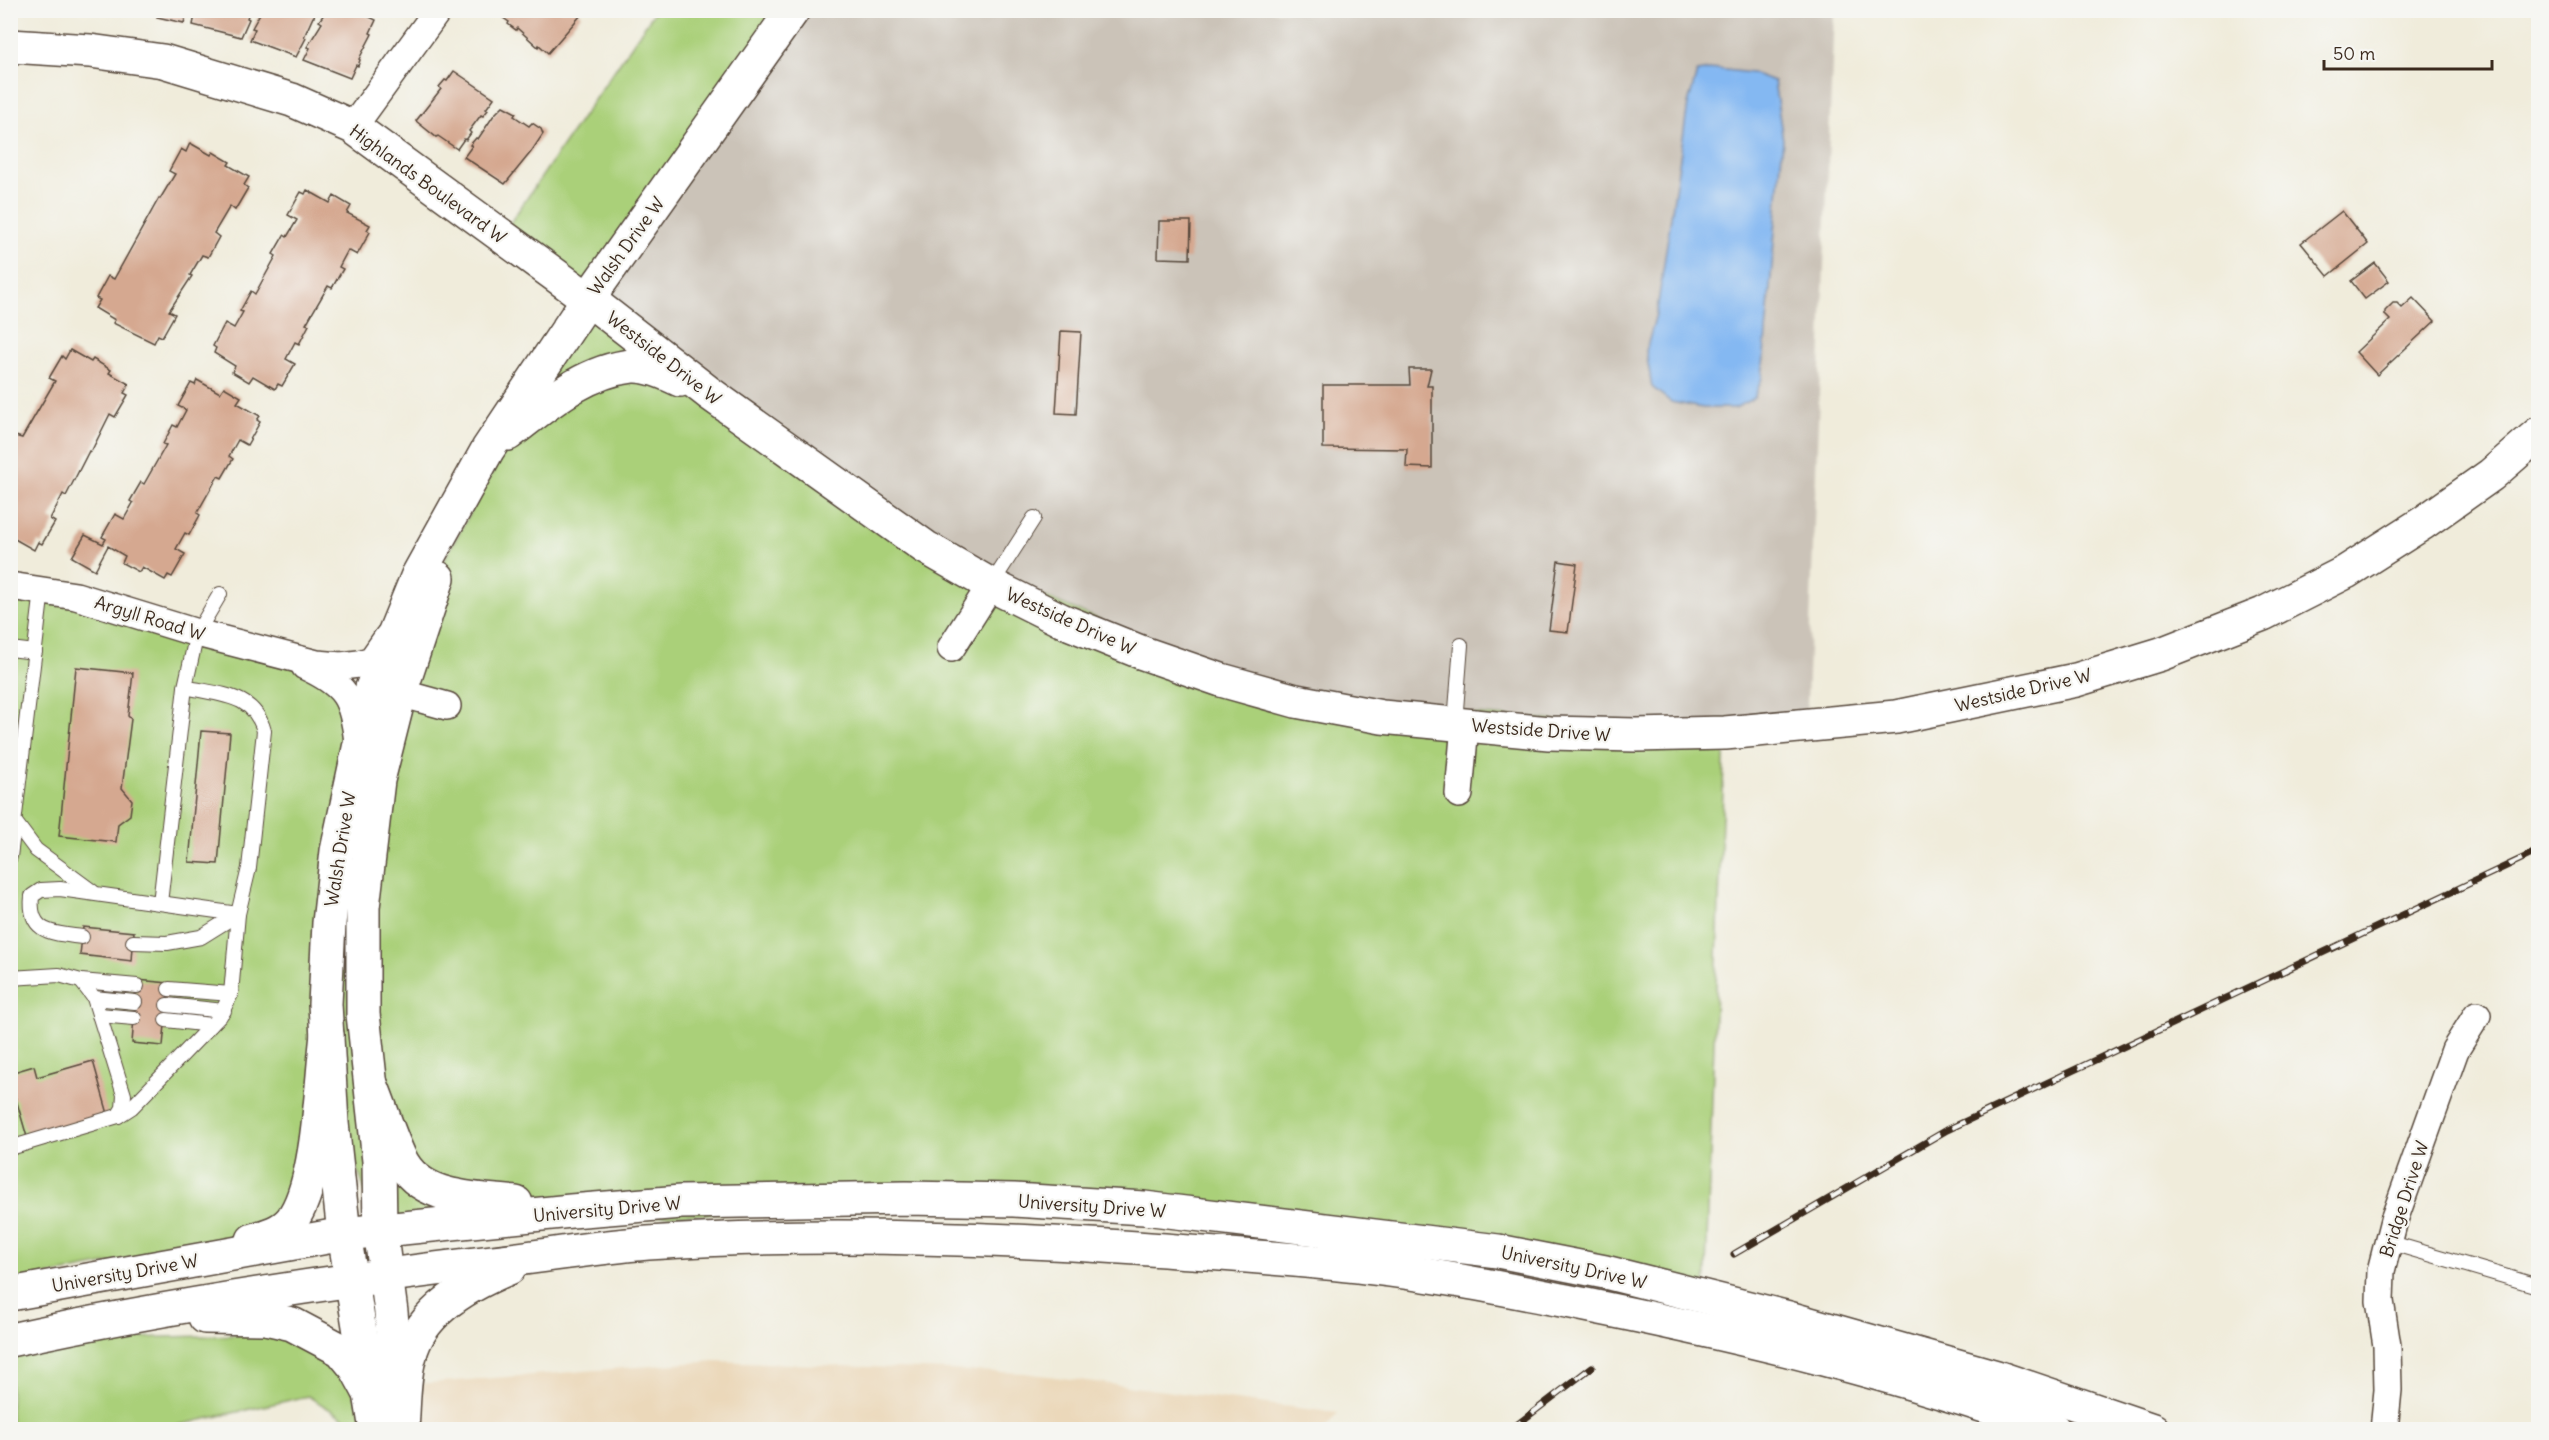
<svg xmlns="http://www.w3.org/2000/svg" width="2549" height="1440" font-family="Delius,sans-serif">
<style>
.built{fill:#ebd8ba}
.industrial{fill:#cbc3b8}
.green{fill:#aad079;stroke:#727d4c;stroke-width:1.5}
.water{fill:#84b8f2;stroke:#607188;stroke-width:1.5}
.building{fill:#d5a890}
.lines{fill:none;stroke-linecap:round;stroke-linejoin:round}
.lane-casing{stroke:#56473a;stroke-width:16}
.street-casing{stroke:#56473a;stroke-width:30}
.secondary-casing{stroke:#56473a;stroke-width:36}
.primary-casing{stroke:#56473a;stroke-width:36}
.lane{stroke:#fff;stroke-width:14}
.street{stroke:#fff;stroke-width:27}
.secondary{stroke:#fff;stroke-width:33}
.primary{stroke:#fff;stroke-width:33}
.rail-casing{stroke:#3b2a1e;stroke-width:7}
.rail{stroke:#f6f6f2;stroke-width:4.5;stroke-dasharray:14;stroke-linecap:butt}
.labels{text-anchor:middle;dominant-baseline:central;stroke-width:4.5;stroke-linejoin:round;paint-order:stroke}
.street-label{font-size:18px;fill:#3b2a1e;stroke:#f6f6f2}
</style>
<rect width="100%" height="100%" fill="#f6f6f2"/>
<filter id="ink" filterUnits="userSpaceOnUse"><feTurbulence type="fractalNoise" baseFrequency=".0167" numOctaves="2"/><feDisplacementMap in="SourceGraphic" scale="12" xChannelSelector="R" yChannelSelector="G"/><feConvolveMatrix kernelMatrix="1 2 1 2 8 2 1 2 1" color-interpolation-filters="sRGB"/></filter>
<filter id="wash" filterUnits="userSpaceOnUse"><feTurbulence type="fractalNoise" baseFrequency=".008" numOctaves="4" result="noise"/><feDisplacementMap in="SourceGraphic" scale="24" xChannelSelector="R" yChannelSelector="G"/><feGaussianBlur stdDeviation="1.35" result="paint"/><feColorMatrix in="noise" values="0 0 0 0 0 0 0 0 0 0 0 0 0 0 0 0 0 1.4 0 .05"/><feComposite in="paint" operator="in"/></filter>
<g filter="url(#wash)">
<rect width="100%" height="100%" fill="#f0ecdb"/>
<path class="built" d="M 715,1361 L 1024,1373 L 1338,1413 L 1324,1430 L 383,1430 L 378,1387 Z"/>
<path class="industrial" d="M 793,11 L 1834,11 L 1806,727 L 1382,717 L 1061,620 L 588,299 Z"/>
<g class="green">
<path d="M 655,11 L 793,11 L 588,299 L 925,547 L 1296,701 L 1725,733 L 1705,1296 L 1014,1200 L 380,1229 L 345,1138 L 281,1231 L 11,1282 L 10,586 L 197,633 L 385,688 L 400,640 L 588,300 L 501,236 Z"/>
<path d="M 245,1335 L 284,1335 L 309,1344 L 347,1377 L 363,1418 L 352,1423 L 308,1396 L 161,1429 L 11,1429 L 10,1341 Z"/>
</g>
<path class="water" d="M 1717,69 L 1752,73 L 1774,81 L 1783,140 L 1762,378 L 1754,398 L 1735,408 L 1703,408 L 1671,402 L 1652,387 L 1646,351 L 1657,310 L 1688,104 L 1697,72 Z"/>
<g id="blocks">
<g class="building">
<path d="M 159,10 L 187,10 L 184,23 L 157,17 Z"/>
<path d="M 196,10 L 250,10 L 247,18 L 249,19 L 241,37 L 193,25 Z"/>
<path d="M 262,10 L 315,10 L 314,17 L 313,17 L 304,37 L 306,38 L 296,57 L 250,40 L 255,29 L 252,28 Z"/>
<path d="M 327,10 L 355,10 L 376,20 L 370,33 L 372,34 L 359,59 L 360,60 L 358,66 L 356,65 L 350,78 L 304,60 L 310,48 L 307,47 L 322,23 L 319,21 Z"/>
<path d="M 502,10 L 575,10 L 581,15 L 548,53 L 539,45 L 538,47 L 517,28 L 516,30 L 508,24 L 509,22 L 499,15 Z"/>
<path d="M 454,71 L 494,98 L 486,109 L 488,110 L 483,116 L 481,115 L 469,131 L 471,133 L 466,140 L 464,139 L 457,149 L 438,136 L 436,137 L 416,121 L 441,89 L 439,87 L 445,80 L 447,81 Z"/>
<path d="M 503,106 L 516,113 L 514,116 L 529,126 L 532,123 L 541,129 L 543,134 L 531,152 L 505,184 L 464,157 L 472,146 L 470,145 L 476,138 L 478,139 L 494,115 Z"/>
<path d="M 190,143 L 211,155 L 213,152 L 230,162 L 228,165 L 249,177 L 244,185 L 248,188 L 235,210 L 230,206 L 214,233 L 219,237 L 208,257 L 202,255 L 190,275 L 192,276 L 169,311 L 175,314 L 162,337 L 158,335 L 154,343 L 113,323 L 115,320 L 95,308 L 100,300 L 96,298 L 108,276 L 114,279 L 159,198 L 160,199 L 175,174 L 169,171 L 181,149 L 186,152 Z"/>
<path d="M 307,190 L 330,203 L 334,196 L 351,206 L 347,213 L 370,225 L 367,230 L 370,232 L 357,255 L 348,250 L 339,267 L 343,269 L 332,288 L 328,286 L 306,324 L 309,325 L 299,344 L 295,342 L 286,359 L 295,364 L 282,386 L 278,384 L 275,389 L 253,376 L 249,382 L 232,372 L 235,366 L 214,353 L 216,348 L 213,346 L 225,323 L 234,328 L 243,312 L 240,311 L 251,291 L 255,294 L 276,256 L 273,254 L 284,235 L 287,237 L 297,220 L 288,215 L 301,192 L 305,194 Z"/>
<path d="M 2342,211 L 2368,244 L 2328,276 L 2301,243 Z"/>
<path d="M 1159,221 L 1191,221 L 1190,259 L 1158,258 Z"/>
<path d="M 2375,263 L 2389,281 L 2365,299 L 2351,281 Z"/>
<path d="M 2413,298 L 2435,321 L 2377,375 L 2356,352 L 2390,320 L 2385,315 L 2385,311 L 2393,303 L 2397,303 L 2402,308 Z"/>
<path d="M 1061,331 L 1081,332 L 1076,414 L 1056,413 Z"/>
<path d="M 70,350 L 91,362 L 93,359 L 111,370 L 109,373 L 129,384 L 124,393 L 128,395 L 115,417 L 110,414 L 91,452 L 89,451 L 66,496 L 63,494 L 50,519 L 55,522 L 42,544 L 38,542 L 34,550 L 13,538 L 10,542 L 10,444 L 15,436 L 22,438 L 55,381 L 49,378 L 62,356 L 65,359 Z"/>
<path d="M 1409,369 L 1431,369 L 1427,386 L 1432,386 L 1432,468 L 1406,467 L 1407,449 L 1323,448 L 1323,385 L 1410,385 Z"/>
<path d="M 197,380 L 220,393 L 224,387 L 241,397 L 237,403 L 260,416 L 257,420 L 260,422 L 247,445 L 238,440 L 229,456 L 233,459 L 222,478 L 218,476 L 197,513 L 200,515 L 189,535 L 185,533 L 176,549 L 185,554 L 172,577 L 168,575 L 165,580 L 142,567 L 139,572 L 122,563 L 125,556 L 108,546 L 95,570 L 72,557 L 85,535 L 103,544 L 106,539 L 102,537 L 115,514 L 124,519 L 133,503 L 130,501 L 141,482 L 144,484 L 166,445 L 163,444 L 173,425 L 177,427 L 186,410 L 178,406 L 191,383 L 195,385 Z"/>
<path d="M 1558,561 L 1577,564 L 1568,632 L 1549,630 Z"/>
<path d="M 76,667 L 133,673 L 128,716 L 131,719 L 122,788 L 132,800 L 130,815 L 118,824 L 116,842 L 59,836 Z"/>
<path d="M 201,731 L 230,733 L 218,864 L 189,862 Z"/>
<path d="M 83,927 L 134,932 L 132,961 L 80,955 Z"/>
<path d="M 137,980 L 169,983 L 163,1046 L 132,1043 Z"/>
<path d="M 93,1061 L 108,1114 L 27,1137 L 16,1099 L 10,1099 L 10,1073 L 34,1066 L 37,1077 Z"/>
</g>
</g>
</g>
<g filter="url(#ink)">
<use href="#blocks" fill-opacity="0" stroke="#56473a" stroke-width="1.5"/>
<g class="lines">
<defs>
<g id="lane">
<path d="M 991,585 L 1034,518"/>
<path d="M 10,649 L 35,652"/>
<path d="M 1455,723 L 1461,645"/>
<path d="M 15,822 L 36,850 L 93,892"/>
<path d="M 10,857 L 42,590"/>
<path d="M 160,903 L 185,687 L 197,633 L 220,594"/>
<path d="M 82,937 C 53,933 28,934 32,896 L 41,890 L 60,889 L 238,914 L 201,937 L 167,943 L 133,942"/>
<path d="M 10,978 L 59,975 L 81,981 L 137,986"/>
<path d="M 81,981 L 94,998 L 124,1095 L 123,1108 L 118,1116"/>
<path d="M 169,989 L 231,994"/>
<path d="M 94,998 L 135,1002"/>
<path d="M 167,1005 L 224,1011"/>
<path d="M 99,1015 L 134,1018"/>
<path d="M 166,1020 L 211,1025"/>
<path d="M 10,1148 L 118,1116 L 132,1107 L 220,1016 L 231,994 L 238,914 L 249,868 L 264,731 C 254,693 219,695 185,687"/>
<path d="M 2388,1242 L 2538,1286"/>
</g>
<g id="street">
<path d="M 353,127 L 438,10"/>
<path d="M 10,586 L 76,596 L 197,633 L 317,664 L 341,666 L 359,664 L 372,660 L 388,637"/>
<path d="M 951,648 L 991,585"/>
<path d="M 305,666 C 346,685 353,698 358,742"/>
<path d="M 400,693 L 447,706"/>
<path d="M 1459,794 L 1465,725"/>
<path d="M 2384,1430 L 2388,1390 L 2387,1346 L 2380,1301 L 2381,1271 L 2394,1220 L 2455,1050 L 2477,1015"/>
</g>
<g id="secondary">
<path d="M 10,46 L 90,51 L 163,61 L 292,100 L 353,127 L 588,299 L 709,393 L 925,547 L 991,585 L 1061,620 L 1143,653 L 1221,680 L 1296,701 L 1382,717 L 1549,733 L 1636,735 L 1725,733 L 1896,717 L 2076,680 L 2161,654 L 2263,614 L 2346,572 L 2423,523 L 2491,475 L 2538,434"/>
<path d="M 508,434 C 545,406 583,371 632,366 C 647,365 666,373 680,380"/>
<path d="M 398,1394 L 391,1312 L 380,1229 L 379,1161 L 363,1014 L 363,907 L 378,780 L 400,693 L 438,578"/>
<path d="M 376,1430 L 344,1234 L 332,1123 L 325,1004 L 329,923 L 337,851 L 372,688 L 418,575 L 488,449 L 588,299 L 793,10"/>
</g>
<g id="primary">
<path d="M 371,1084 C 381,1108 389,1135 400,1158 C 420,1201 476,1198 516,1203"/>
<path d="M 253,1240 C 269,1235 286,1231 295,1215 C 319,1176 321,1082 327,1035"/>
<path d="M 10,1294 L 344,1234 L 571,1211 L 681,1202 L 906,1198 L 1014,1200 L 1144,1208 L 1498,1251 L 1605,1272 L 1789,1318 L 1997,1377 L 2153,1430"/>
<path d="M 205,1317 L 265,1318 L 292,1324 L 341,1350 L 356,1368 L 368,1390"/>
<path d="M 10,1340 C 170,1305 331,1281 493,1262 C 545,1256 597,1247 648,1243 C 811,1232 975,1237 1137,1248 C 1213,1254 1290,1258 1366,1267 C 1438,1275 1510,1290 1581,1304 C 1740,1336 1901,1374 2054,1430"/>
<path d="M 402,1430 C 404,1406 403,1378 410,1355 C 421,1310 470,1284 509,1268"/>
</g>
</defs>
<use href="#lane" class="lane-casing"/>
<use href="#street" class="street-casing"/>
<use href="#secondary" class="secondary-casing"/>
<use href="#primary" class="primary-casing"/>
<use href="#lane" class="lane"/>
<use href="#street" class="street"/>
<use href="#secondary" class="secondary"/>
<use href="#primary" class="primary"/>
<defs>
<g id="rail">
<path d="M 1734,1254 L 1947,1130 L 2538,851"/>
<path d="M 1510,1430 L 1592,1367"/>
</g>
</defs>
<use href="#rail" class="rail-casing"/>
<use href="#rail" class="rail"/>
</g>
</g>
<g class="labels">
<g class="street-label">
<text transform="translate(428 184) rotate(36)">Highlands Boulevard W</text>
<text transform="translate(626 246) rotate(-54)">Walsh Drive W</text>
<text transform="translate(664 358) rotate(38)">Westside Drive W</text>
<text transform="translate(150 618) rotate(17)">Argyll Road W</text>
<text transform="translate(1071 621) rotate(24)">Westside Drive W</text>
<text transform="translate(2023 690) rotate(-13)">Westside Drive W</text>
<text transform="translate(1541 730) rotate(4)">Westside Drive W</text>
<text transform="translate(340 849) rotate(-81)">Walsh Drive W</text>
<text transform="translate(2404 1199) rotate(-72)">Bridge Drive W</text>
<text transform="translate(1092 1206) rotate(4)">University Drive W</text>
<text transform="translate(607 1209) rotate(-5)">University Drive W</text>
<text transform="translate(1574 1267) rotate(12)">University Drive W</text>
<text transform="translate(125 1273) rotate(-10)">University Drive W</text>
</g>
</g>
<rect width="2549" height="1440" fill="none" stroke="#f6f6f2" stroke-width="36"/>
<path d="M2324 60v9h168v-9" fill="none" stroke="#3b2a1e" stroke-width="3"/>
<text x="2333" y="60" font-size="18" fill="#3b2a1e" stroke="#f6f6f2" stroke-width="4.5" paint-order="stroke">50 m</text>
</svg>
